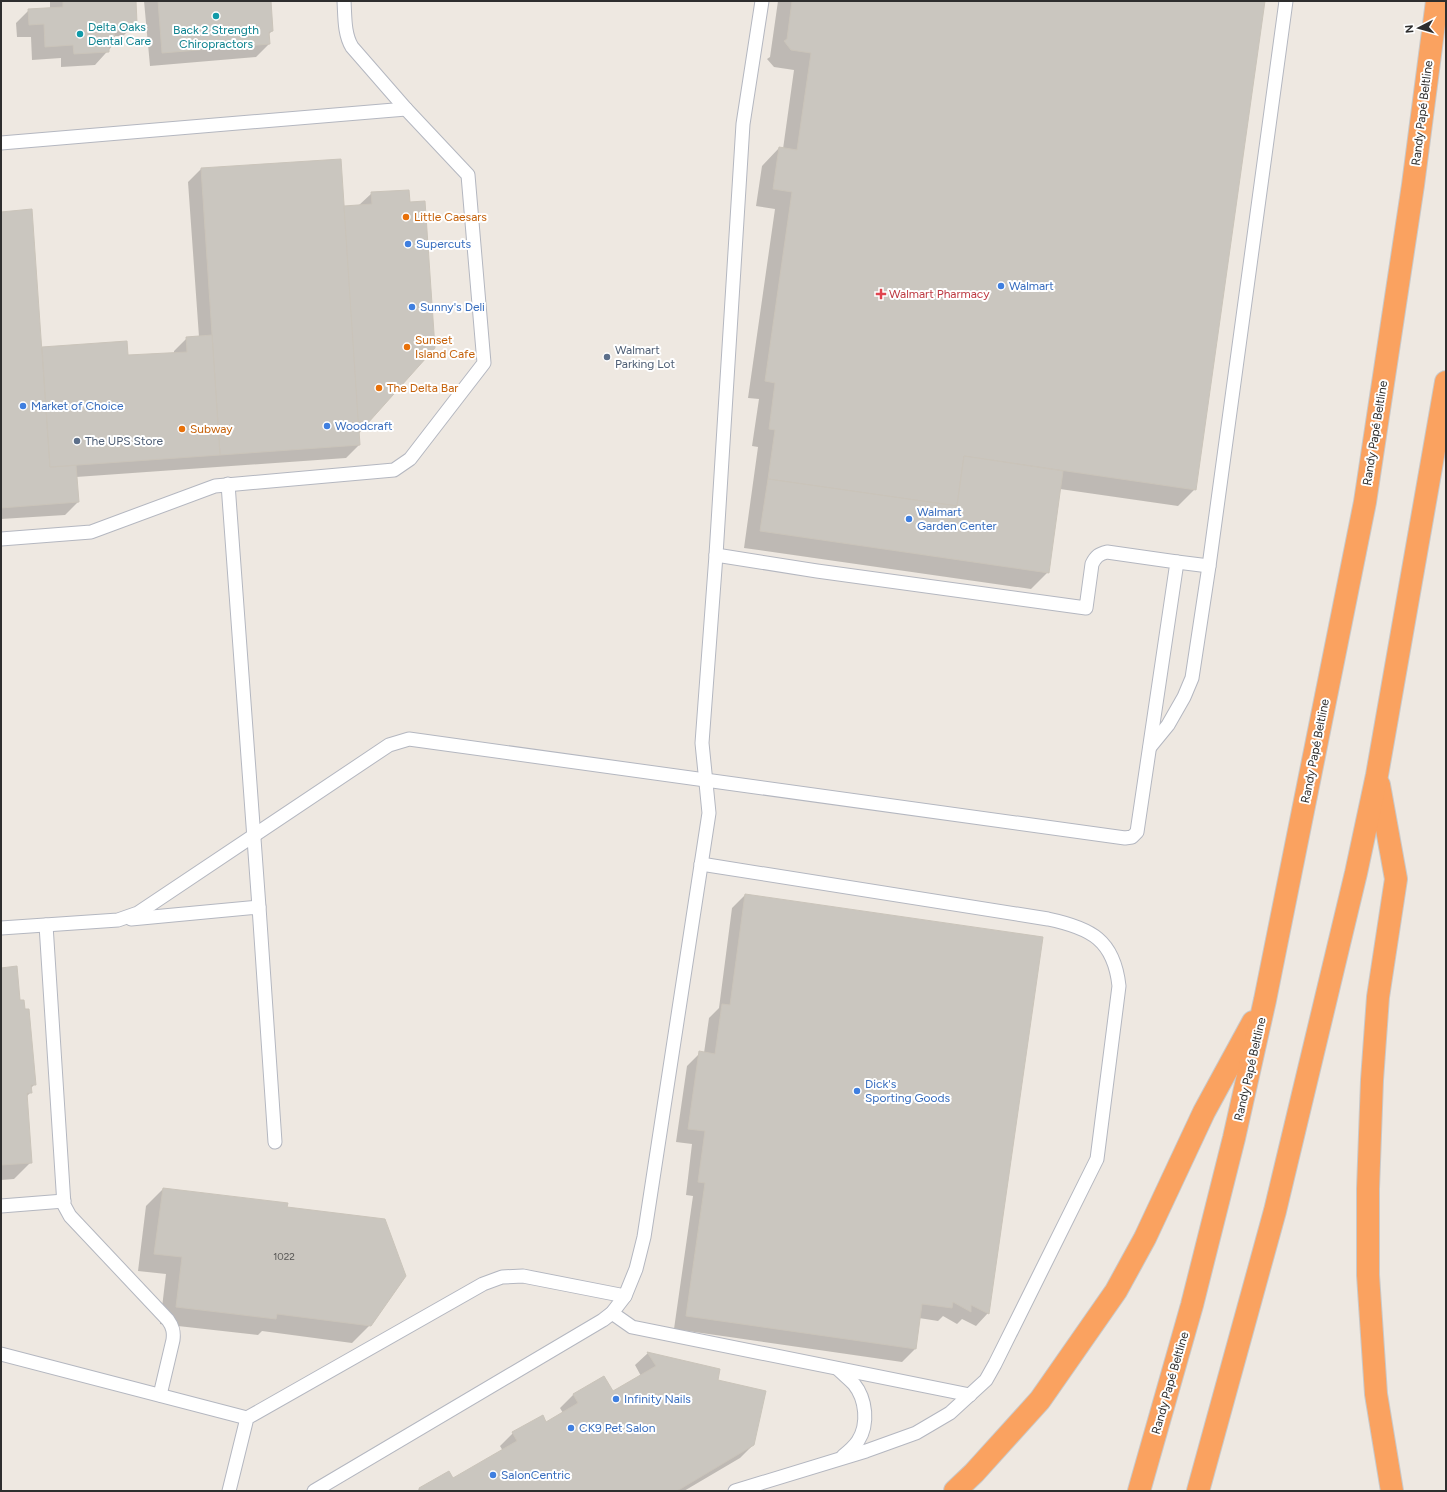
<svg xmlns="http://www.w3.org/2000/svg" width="1447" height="1492" font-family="Figtree,sans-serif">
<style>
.shadow{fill:#0003}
.building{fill:#cac6bf;stroke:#cac4ba}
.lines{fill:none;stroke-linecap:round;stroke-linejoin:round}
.service-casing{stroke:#b4b7c0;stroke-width:15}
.motorway-casing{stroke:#c9c9c9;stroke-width:24}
.service{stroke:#fff;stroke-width:13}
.motorway{stroke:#faa260;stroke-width:22}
.culture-dot{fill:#0f9aa8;stroke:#fff;stroke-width:1.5}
.food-dot{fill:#e8710a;stroke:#fff;stroke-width:1.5}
.shop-dot{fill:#3f7fe0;stroke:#fff;stroke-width:1.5}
.health-dot{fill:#e0444e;stroke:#fff;stroke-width:1.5}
.service-dot{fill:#5c6f8a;stroke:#fff;stroke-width:1.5}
.labels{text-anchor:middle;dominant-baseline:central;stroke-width:4;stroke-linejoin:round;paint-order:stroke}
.number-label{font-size:10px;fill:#555452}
.culture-label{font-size:12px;fill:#0d838f;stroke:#fff;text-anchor:start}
.street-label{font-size:12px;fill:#2e2e2e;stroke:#fff}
.food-label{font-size:12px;fill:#c56008;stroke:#fff;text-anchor:start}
.shop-label{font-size:12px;fill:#366cbe;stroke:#fff;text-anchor:start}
.health-label{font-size:12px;fill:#be3a42;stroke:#fff;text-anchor:start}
.service-label{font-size:12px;fill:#4e5e75;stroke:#fff;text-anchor:start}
</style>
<rect width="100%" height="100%" fill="#eee8e1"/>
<g class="shadow">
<path d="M 50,1 L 135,1 L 136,23 L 123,36 L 114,36 L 114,44 L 95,65 L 61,67 L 61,58 L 32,60 L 31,37 L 17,37 L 16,23 L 29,10 L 50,9 Z"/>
<path d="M 144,1 L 270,1 L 272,31 L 268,35 L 269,44 L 256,57 L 150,66 Z"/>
<path d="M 778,1 L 1264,1 L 1195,489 L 1178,506 L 1060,489 L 1048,572 L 1031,589 L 744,548 L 758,447 L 752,446 L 759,399 L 748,398 L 775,209 L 756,206 L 762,166 L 779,148 L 783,149 L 794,70 L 774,67 L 767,59 L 770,57 Z"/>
<path d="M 201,169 L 343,207 L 358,206 L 372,193 L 408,191 L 358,432 L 359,445 L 346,458 L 76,477 L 78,502 L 65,515 L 1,519 L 1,213 L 41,348 L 126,343 L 127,357 L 174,353 L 174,351 L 187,338 L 199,337 L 188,182 Z"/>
<path d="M 745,895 L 988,1313 L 976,1326 L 962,1319 L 957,1324 L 943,1316 L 938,1321 L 919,1318 L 915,1349 L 902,1362 L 674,1329 L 693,1196 L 686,1195 L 692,1144 L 676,1142 L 687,1066 L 700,1053 L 704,1053 L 709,1018 L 719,1008 L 732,908 Z"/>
<path d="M 1,969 L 19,1001 L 35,1084 L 31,1088 L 31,1092 L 26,1097 L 31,1162 L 14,1179 L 1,1180 Z"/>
<path d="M 163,1189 L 286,1208 L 370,1325 L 352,1343 L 262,1331 L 258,1335 L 160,1324 L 166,1274 L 138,1271 L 146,1206 Z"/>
<path d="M 648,1353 L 717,1380 L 753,1445 L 740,1458 L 684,1491 L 417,1491 L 419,1489 L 453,1480 L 503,1451 L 500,1446 L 513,1433 L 546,1423 L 563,1413 L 560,1408 L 573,1395 L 604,1378 L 613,1393 L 641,1376 L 635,1365 Z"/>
</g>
<g class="building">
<path d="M 63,1 L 136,1 L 137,23 L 114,25 L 115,44 L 109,45 L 109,52 L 74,54 L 73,45 L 45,47 L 44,24 L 29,25 L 28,9 L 63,7 Z"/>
<path d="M 158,1 L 271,1 L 273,31 L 269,32 L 270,44 L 162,53 Z"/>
<path d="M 792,1 L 1265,1 L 1196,490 L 964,456 L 957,506 L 768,479 L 775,430 L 769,429 L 775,383 L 765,381 L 792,192 L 773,189 L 779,147 L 797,150 L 811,53 L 791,50 L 784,41 L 787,39 Z"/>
<path d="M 341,159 L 360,445 L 220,455 L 201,168 Z"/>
<path d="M 409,190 L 410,202 L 425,201 L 435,348 L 359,433 L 344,206 L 372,204 L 371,192 Z"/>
<path d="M 32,209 L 50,467 L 76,465 L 79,502 L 1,508 L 1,212 Z"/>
<path d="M 212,335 L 220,455 L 50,467 L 42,347 L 127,341 L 128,355 L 187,352 L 186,337 Z"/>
<path d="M 964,456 L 1063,471 L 1049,573 L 760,531 L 768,479 L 957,506 Z"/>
<path d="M 745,894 L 1043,937 L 989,1314 L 971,1305 L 971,1312 L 953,1302 L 952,1308 L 922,1304 L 916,1349 L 686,1316 L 705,1183 L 698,1182 L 705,1131 L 688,1129 L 699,1051 L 715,1054 L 722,1004 L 730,1005 Z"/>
<path d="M 17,966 L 20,1000 L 24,1000 L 25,1009 L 29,1009 L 36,1085 L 31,1085 L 32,1093 L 27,1093 L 32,1163 L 1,1165 L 1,968 Z"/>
<path d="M 163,1188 L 288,1203 L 287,1207 L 385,1219 L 406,1276 L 371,1326 L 277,1314 L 276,1319 L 176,1307 L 182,1257 L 154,1254 Z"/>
<path d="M 647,1352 L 720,1369 L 718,1380 L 766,1391 L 754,1445 L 677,1491 L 420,1491 L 419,1488 L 449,1471 L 453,1478 L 517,1441 L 512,1432 L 543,1415 L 546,1422 L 578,1403 L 573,1394 L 604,1376 L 613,1391 L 656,1366 Z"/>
</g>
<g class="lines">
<defs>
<g id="service">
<path d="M 1,143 L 406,109"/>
<path d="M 228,484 L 259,907"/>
<path d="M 1,539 L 91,532 L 215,486 L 394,470 L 410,459 L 484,363 L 468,175 L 406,109 L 352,47 C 344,34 345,16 344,1"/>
<path d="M 1177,562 L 1209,566"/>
<path d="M 1150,747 L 1168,725 L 1184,697 L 1192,678 L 1209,566 L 1286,1"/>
<path d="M 701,864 L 1048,919 C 1091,928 1114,940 1119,986 L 1097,1159 L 995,1364 L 986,1380 L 950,1413 L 916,1433 L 866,1451 L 735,1491"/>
<path d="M 131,919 L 259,907 L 275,1142"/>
<path d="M 46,925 L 64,1205 L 70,1216 L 168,1320 C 173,1327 174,1332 173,1340 L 160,1395"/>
<path d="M 1,928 L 118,920 L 138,913 L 389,745 L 409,739 L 1125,838 L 1132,837 L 1137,832 L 1177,562 L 1107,552 C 1099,554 1096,556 1092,564 L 1086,608 L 817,571 L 716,555"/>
<path d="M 1,1206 L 64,1201"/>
<path d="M 612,1313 L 632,1327 L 970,1395"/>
<path d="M 1,1354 L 247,1418"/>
<path d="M 838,1369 C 843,1374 849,1379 854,1384 C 866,1399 869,1424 858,1441 C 854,1447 848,1452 843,1456"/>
<path d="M 229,1491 L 247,1418 L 483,1284 L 502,1277 L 523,1276 L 625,1296 L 636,1269 L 644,1237 L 709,813 L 702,743 L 716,555 L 743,124 L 762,1"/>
<path d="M 314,1491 L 603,1320 L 612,1313 L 625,1296"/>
</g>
<g id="motorway">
<path d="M 1379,785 L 1396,879 L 1378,997 L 1372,1080 L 1368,1189 L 1368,1275 L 1376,1394 L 1392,1491"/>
<path d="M 955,1491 L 974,1473 L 1040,1400 L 1116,1291 L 1145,1238 L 1204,1112 L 1253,1022"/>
<path d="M 1139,1491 L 1192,1305 L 1234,1138 L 1265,1000 L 1365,502 L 1413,185 L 1437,1"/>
<path d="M 1198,1491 L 1275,1211 L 1356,873 L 1377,775 L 1446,382"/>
</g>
</defs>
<use href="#service" class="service-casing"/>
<use href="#motorway" class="motorway-casing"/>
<use href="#service" class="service"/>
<use href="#motorway" class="motorway"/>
</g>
<g class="culture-dot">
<circle cx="216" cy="16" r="4"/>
<circle cx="80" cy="34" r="4"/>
</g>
<g class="food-dot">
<circle cx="406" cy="217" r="4"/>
<circle cx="407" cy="347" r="4"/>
<circle cx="379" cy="388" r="4"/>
<circle cx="182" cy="429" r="4"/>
</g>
<g class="shop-dot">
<circle cx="408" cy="244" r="4"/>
<circle cx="1001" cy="286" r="4"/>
<circle cx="412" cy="307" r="4"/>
<circle cx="23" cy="406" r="4"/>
<circle cx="327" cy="426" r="4"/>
<circle cx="909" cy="519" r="4"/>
<circle cx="857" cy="1091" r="4"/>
<circle cx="616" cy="1399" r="4"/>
<circle cx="571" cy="1428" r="4"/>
<circle cx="493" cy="1475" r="4"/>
</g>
<path class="health-dot" d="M879 288h4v4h4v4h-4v4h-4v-4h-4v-4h4z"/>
<g class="service-dot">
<circle cx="607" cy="357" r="4"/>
<circle cx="77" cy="441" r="4"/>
</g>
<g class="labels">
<g class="number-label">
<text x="284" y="1256">1022</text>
</g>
<g class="culture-label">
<text x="88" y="27">Delta Oaks<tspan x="88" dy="14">Dental Care</tspan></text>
<text x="216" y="30" text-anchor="middle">Back 2 Strength<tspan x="216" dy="14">Chiropractors</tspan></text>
</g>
<g class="street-label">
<text transform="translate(1422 113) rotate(-83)">Randy Papé Beltline</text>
<text transform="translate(1375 433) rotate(-81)">Randy Papé Beltline</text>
<text transform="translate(1315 751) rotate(-79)">Randy Papé Beltline</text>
<text transform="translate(1250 1069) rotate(-77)">Randy Papé Beltline</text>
<text transform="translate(1170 1383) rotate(-74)">Randy Papé Beltline</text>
</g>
<g class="food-label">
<text x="414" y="217">Little Caesars</text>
<text x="415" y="340">Sunset<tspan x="415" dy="14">Island Cafe</tspan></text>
<text x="387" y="388">The Delta Bar</text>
<text x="190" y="429">Subway</text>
</g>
<g class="shop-label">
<text x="416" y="244">Supercuts</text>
<text x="1009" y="286">Walmart</text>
<text x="420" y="307">Sunny's Deli</text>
<text x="31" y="406">Market of Choice</text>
<text x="335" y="426">Woodcraft</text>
<text x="917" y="512">Walmart<tspan x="917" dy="14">Garden Center</tspan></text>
<text x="865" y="1084">Dick's<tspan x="865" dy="14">Sporting Goods</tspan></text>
<text x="624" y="1399">Infinity Nails</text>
<text x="579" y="1428">CK9 Pet Salon</text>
<text x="501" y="1475">SalonCentric</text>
</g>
<g class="health-label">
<text x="889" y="294">Walmart Pharmacy</text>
</g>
<g class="service-label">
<text x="615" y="350">Walmart<tspan x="615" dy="14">Parking Lot</tspan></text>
<text x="85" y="441">The UPS Store</text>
</g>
</g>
<rect width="1447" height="1492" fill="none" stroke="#2e2e2e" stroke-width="4"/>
<g transform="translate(1419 28) rotate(264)" stroke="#ffffff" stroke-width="3" paint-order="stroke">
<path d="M0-3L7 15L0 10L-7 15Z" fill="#2e2e2e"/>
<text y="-6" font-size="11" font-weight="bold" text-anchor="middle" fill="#2e2e2e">N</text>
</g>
</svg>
